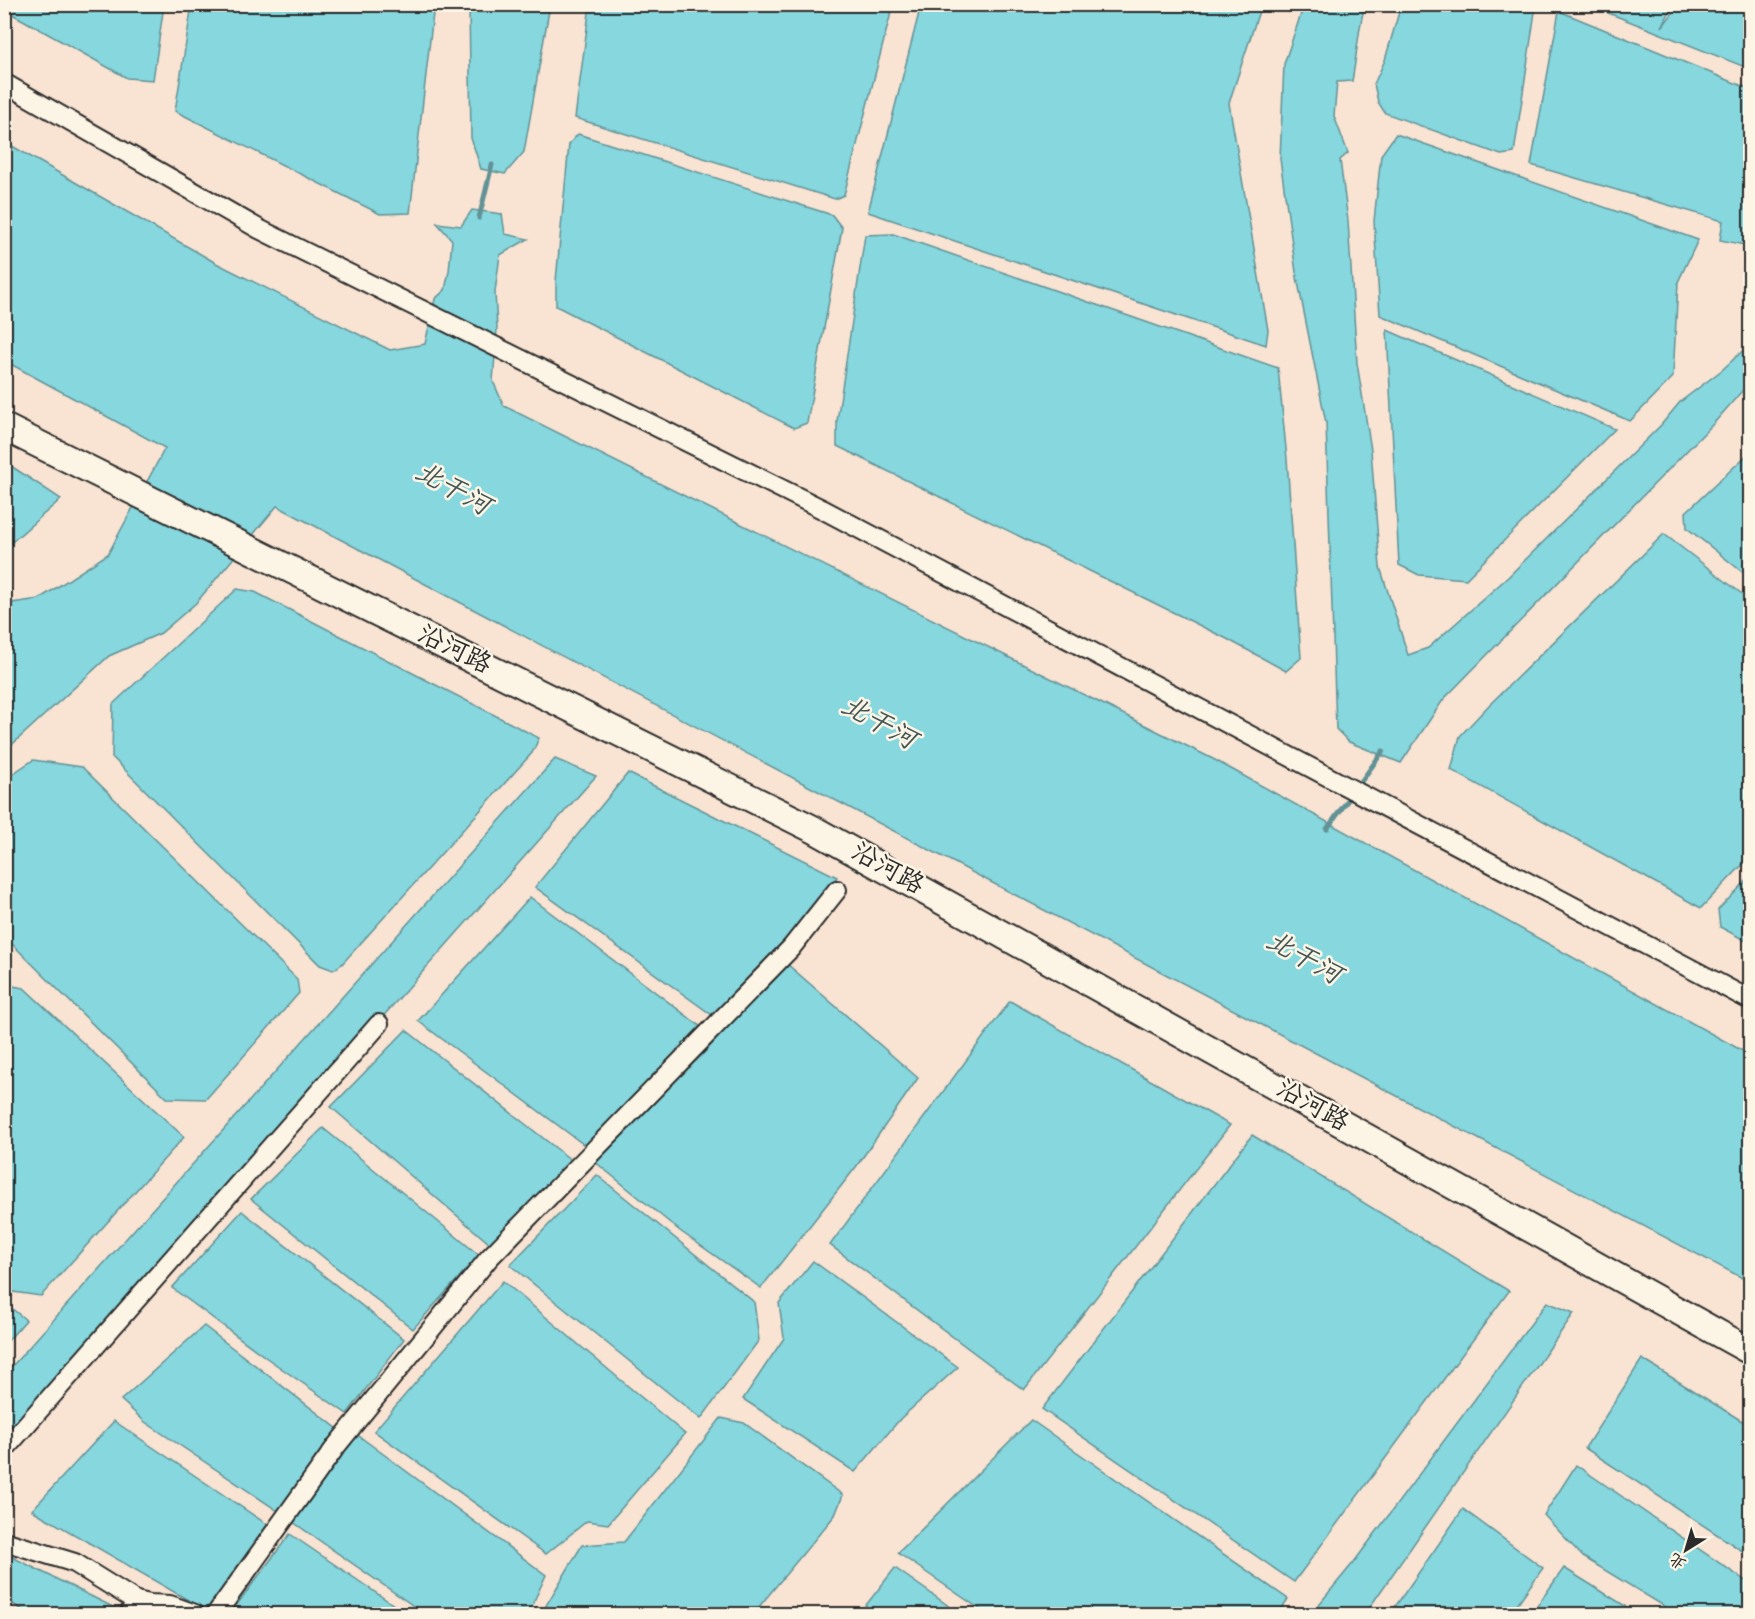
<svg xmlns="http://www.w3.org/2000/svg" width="1755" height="1619" font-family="'Indie Flower','LXGW WenKai TC',sans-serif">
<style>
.water{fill:#86d7de;stroke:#629296;stroke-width:1.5}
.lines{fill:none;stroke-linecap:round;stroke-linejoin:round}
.stream{stroke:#629296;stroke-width:5}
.street-casing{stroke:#2b2b2b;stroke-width:22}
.secondary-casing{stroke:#2b2b2b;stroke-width:30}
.street{stroke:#fcf5e5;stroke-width:18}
.secondary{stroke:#fcf5e5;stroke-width:26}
.labels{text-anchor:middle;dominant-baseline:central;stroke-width:5;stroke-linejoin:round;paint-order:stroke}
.street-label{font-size:26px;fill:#2b2b2b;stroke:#fcf5e5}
.water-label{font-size:27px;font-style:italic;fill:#425658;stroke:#fcf5e5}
</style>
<rect width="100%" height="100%" fill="#f9e3d2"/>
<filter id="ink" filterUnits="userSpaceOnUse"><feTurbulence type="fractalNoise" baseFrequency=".0167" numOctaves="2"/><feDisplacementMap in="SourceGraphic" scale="12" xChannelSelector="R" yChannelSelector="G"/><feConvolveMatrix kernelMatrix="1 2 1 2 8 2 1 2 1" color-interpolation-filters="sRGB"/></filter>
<g filter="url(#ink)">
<g class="water">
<path d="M 5,4 L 164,5 L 153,80 L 127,78 L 5,10 Z"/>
<path d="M 192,5 L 434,5 L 410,213 L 380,214 L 175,111 Z"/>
<path d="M 469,5 L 550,5 L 524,152 L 505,174 L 481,169 L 471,138 Z"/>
<path d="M 590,5 L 893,5 L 844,195 L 835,199 L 575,118 Z"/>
<path d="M 921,5 L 1261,5 L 1229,103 L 1268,330 L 1266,345 L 868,212 Z"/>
<path d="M 1304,5 L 1365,5 C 1358,29 1357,55 1352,81 L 1337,82 L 1334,116 L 1348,153 L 1340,160 L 1348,221 L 1357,363 L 1371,450 L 1380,567 L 1408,655 L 1428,648 L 1508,577 L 1661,425 L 1680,402 L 1722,370 L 1750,344 L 1750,382 L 1714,423 L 1443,700 L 1401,763 L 1349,742 L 1336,729 L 1326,423 L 1296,272 L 1280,159 L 1284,64 Z"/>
<path d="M 1401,5 L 1536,5 L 1514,153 L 1501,155 L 1385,113 L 1378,102 L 1374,84 L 1385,60 Z"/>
<path d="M 1588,5 L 1673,5 L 1662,27 L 1679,5 L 1750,5 L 1750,69 Z"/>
<path d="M 1559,11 L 1750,89 L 1750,246 L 1720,240 L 1723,221 L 1531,165 Z"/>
<path d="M 578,134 L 832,215 L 842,228 L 807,423 L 794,428 L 556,306 L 556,281 L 569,144 Z"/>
<path d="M 1396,134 L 1698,240 L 1678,282 L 1673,377 L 1630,421 L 1380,315 L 1374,221 L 1381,155 Z"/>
<path d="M 5,142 L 216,263 L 390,350 L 425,344 L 435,299 L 445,290 L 449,271 L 452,240 L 437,223 L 461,226 L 472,210 L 502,214 L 505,234 L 528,239 L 500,255 L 495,292 L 497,329 L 493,381 L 504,406 L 1213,759 L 1750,1055 L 1750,1282 L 277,506 L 196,603 L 161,633 L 109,656 L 5,751 L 5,604 L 39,599 L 108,554 L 165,448 L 5,361 Z"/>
<path d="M 893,234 L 1278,368 L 1287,459 L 1301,658 L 1286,671 L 1227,639 L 837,446 L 837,421 L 865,235 Z"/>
<path d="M 1387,330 L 1615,429 L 1466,579 L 1419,575 L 1399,565 Z"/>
<path d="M 1750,452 L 1750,578 L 1687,528 L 1686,512 Z"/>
<path d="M 5,462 L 61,499 L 5,548 L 4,548 Z"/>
<path d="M 1664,534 L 1750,600 L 1750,857 L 1701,908 L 1451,770 L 1460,736 L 1489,705 Z"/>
<path d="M 237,589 L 255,592 L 539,738 L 532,753 L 342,964 L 333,970 L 320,965 L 112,757 L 113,704 Z"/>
<path d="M 555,759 L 596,776 L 5,1443 L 5,1374 Z"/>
<path d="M 33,760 L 82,767 L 297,979 L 299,993 L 206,1099 L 167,1098 L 5,937 L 5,779 Z"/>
<path d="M 628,773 L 837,877 L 791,933 L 712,1015 L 535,887 Z"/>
<path d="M 1750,877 L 1750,943 L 1720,927 L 1718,910 Z"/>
<path d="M 530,897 L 700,1026 L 587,1147 L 418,1021 Z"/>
<path d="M 786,963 L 918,1078 L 856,1167 L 761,1288 L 680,1231 L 594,1161 L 705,1052 L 758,992 Z"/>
<path d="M 13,986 L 24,988 L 184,1137 L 41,1296 L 13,1292 L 5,1284 L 4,992 Z"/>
<path d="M 1010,1001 L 1230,1125 L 1024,1390 L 830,1245 Z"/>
<path d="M 406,1030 L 571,1160 L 490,1244 L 331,1107 Z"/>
<path d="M 323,1128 L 479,1255 L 413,1329 L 251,1199 Z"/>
<path d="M 1252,1135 L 1509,1291 L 1294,1582 L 1042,1409 Z"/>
<path d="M 597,1175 L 754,1302 L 759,1340 L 701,1419 L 510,1265 Z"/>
<path d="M 242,1211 L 404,1339 L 347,1414 L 268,1359 L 172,1288 Z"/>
<path d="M 813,1261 L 958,1367 L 901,1418 L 855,1472 L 743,1399 L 784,1338 L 779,1303 Z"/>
<path d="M 503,1281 L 685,1434 L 608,1524 L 587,1521 L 546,1554 L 374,1431 Z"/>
<path d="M 1547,1302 L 1574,1313 L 1365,1614 L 1311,1614 L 1354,1562 Z"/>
<path d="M 5,1303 L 26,1320 L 5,1344 Z"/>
<path d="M 204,1326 L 338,1429 L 281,1513 L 145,1422 L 121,1400 Z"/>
<path d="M 1642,1359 L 1750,1426 L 1750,1556 L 1585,1448 Z"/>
<path d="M 721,1418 L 744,1423 L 843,1495 L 835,1515 L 753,1614 L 541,1614 L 582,1545 L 624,1542 Z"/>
<path d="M 1031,1420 L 1288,1599 L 1278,1614 L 987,1614 L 898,1553 Z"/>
<path d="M 114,1421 L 271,1527 L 207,1611 L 32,1510 Z"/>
<path d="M 355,1433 L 546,1575 L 528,1614 L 425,1614 L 293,1522 Z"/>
<path d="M 1576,1465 L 1750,1584 L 1750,1597 L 1741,1614 L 1677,1614 L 1583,1557 L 1544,1515 Z"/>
<path d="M 1463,1509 L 1543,1568 L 1510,1614 L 1390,1614 Z"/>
<path d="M 290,1534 L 407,1614 L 230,1614 Z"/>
<path d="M 4,1553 L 127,1614 L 29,1614 L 5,1599 Z"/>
<path d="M 895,1568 L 960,1614 L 859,1614 Z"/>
<path d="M 1564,1568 L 1638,1614 L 1531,1614 Z"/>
</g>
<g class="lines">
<g class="stream">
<path d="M 479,218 L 492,165"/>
<path d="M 1327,829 L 1383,751"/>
</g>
<defs>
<g id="street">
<path d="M 4,83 L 259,229 L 822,509 L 1750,1000"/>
<path d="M 4,1450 L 379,1024"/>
<path d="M 4,1541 L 75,1563 L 136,1601 L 129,1614"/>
<path d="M 136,1601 L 150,1604 L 170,1605 L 195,1614"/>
<path d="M 216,1614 L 337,1445 L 489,1258 L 791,948 L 837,890"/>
</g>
<path id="secondary" d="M 4,427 L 813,829 L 1750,1351"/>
</defs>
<use href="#street" class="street-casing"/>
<use href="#secondary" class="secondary-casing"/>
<use href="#street" class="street"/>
<use href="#secondary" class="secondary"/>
</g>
</g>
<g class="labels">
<g class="street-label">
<text transform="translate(454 651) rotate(26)">沿河路</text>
<text transform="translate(887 870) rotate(29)">沿河路</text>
<text transform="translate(1312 1107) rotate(29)">沿河路</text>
</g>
<g class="water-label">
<text transform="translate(452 490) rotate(29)">北干河</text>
<text transform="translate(878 724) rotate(29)">北干河</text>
<text transform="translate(1303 959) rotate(29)">北干河</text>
</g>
</g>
<rect width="1755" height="1619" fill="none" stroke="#fcf5e5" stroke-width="24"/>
<rect x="12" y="12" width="1731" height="1595" fill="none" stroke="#2b2b2b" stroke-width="2" filter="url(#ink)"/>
<g transform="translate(1686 1550) rotate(217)" stroke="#fcf5e5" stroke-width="4.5" paint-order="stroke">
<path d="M0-4.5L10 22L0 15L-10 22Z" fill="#2b2b2b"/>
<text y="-9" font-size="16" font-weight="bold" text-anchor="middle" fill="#2b2b2b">北</text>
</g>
</svg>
